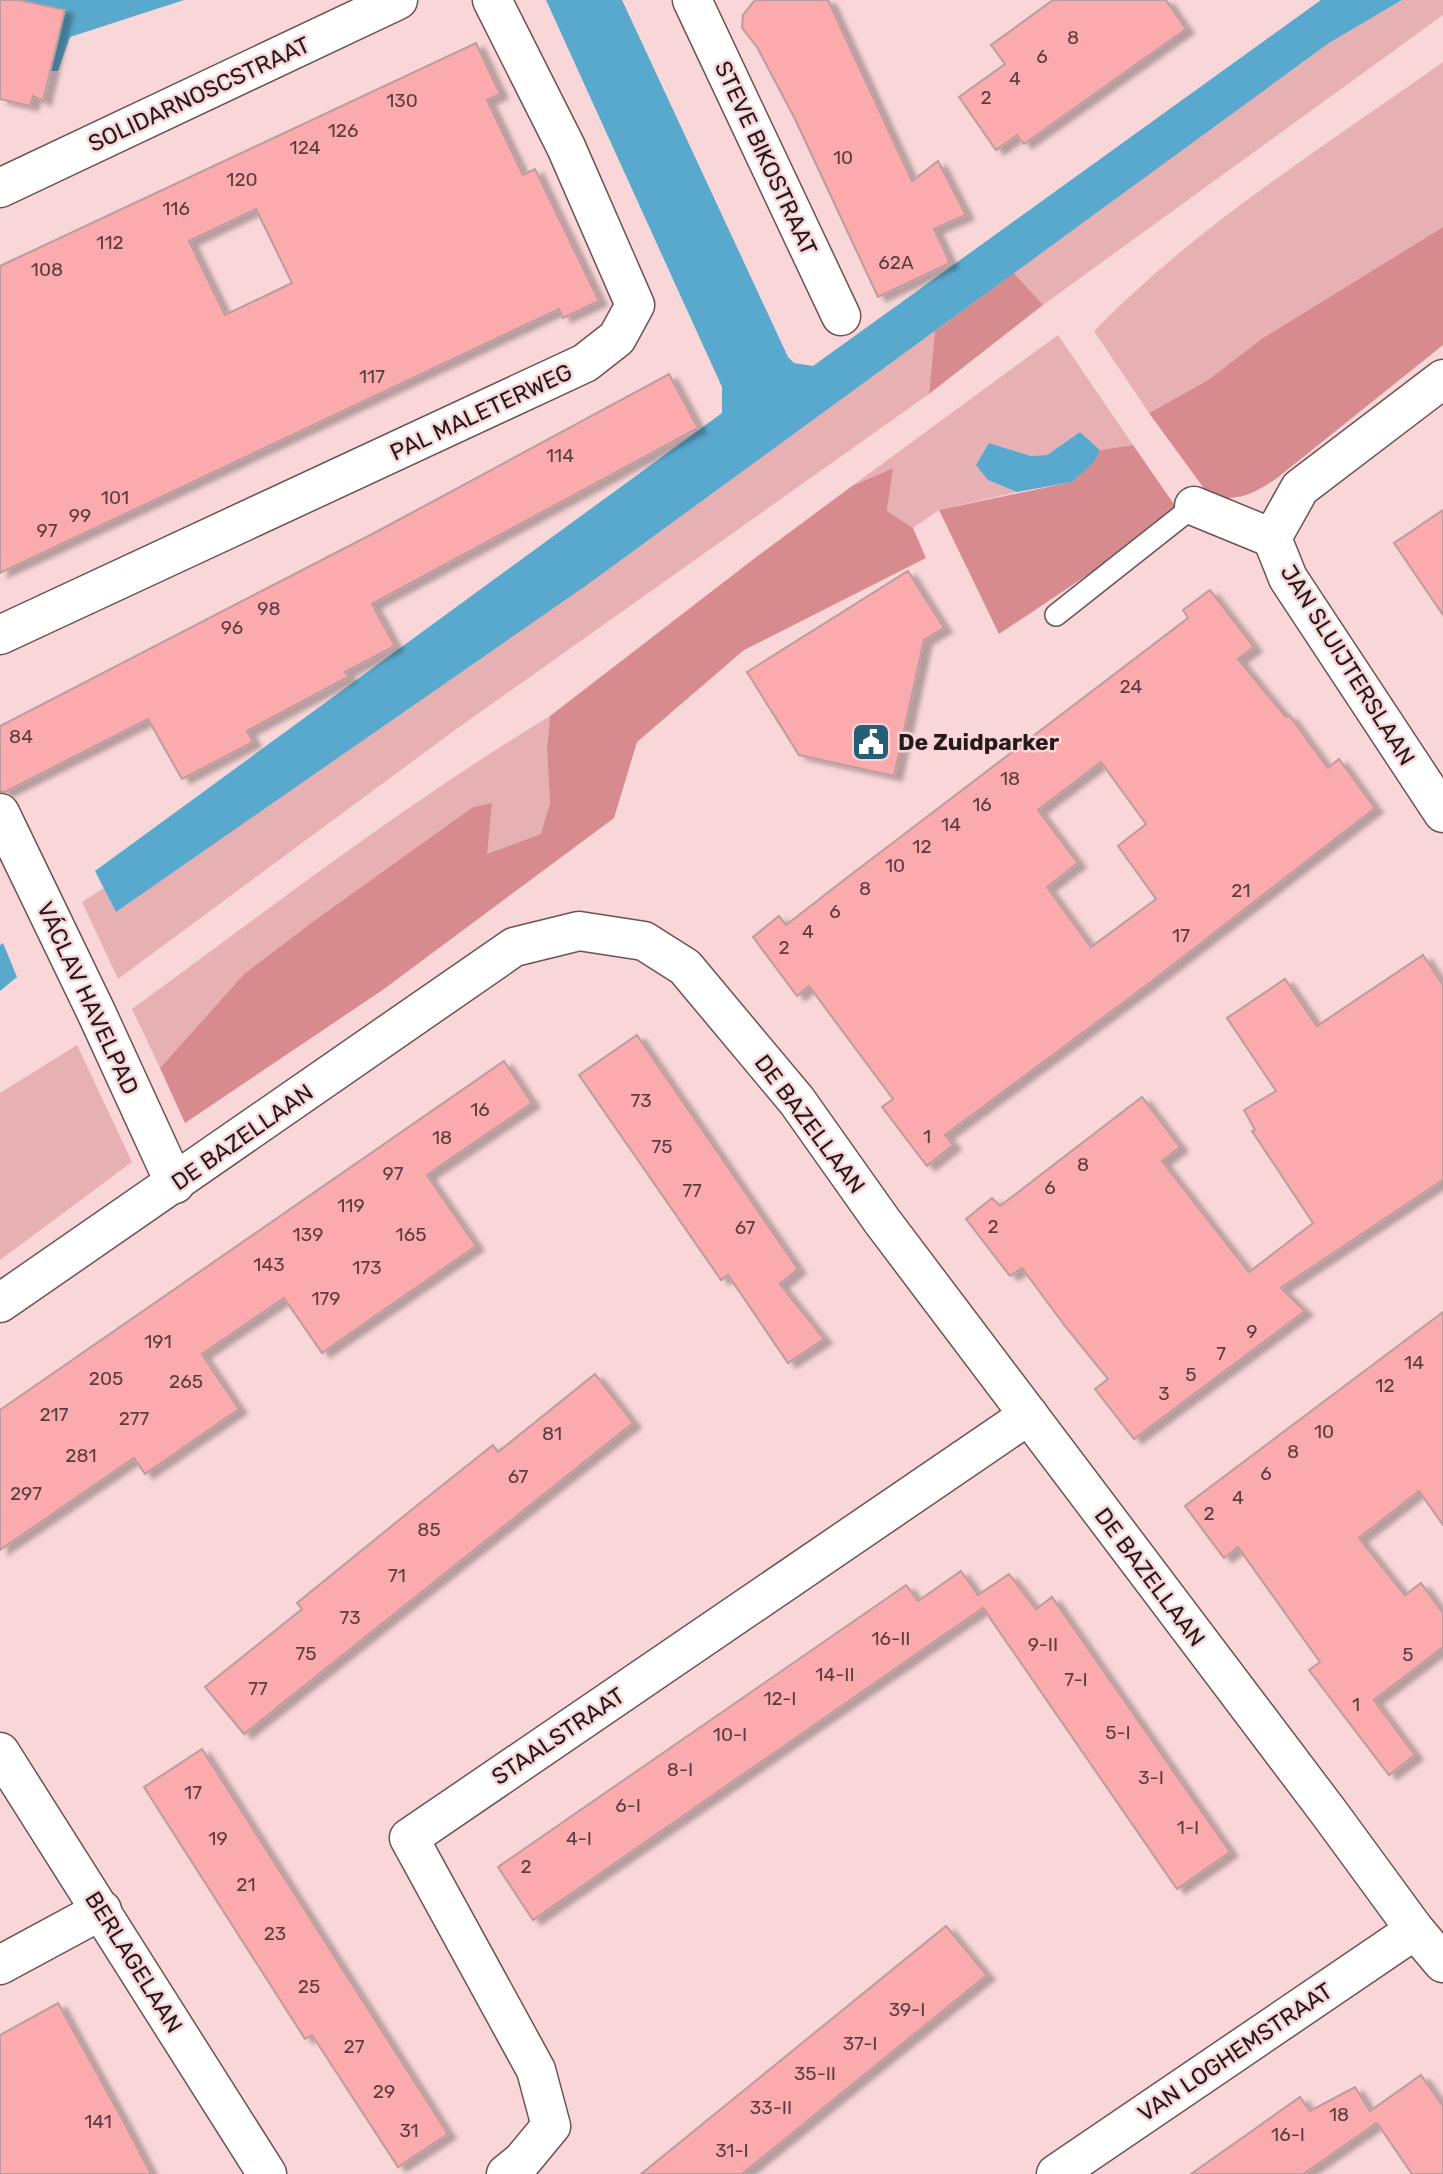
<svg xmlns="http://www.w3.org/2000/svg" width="1443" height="2174" font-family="Rubik,sans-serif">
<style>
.green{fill:#e7b1b3}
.forest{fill:#d88b8e}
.water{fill:#59a8cd}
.building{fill:#fbaaae;stroke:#bc9c9c;stroke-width:2;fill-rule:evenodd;filter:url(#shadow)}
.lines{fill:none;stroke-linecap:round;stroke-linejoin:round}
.service-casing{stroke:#6e5253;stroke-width:24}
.minor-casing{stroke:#6e5253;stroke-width:41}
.service{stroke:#fff;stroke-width:21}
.minor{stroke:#fff;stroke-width:38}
.labels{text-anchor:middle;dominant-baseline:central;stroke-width:5;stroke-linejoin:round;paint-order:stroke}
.number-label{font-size:19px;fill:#5a3d3f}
.street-label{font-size:23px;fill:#25191a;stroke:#f9d6d7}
.poi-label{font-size:23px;font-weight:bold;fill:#25191a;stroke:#f9d6d7;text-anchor:start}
</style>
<defs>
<filter id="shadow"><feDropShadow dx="8" dy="4.5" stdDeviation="2" flood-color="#0004"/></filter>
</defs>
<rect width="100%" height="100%" fill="#f9d6d7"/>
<g class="green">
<path d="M 1402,0 L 1443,0 L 1443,15 L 1043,305 L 1014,273 L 1329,43 Z"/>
<path d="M 1443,62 L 1443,227 L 1263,338 L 1208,380 L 1149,413 L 1094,331 C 1196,226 1324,147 1443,62 Z"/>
<path d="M 935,331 L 929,394 L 455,730 L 118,979 L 82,902 L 104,888 L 116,912 L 587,585 Z"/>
<path d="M 1058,335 L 1133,445 L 1100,450 L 1080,432 L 1047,455 L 1032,456 L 989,443 L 988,480 L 1017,492 L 939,510 L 913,528 L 887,511 L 893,468 L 852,486 Z"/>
<path d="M 550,716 L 547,750 L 550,803 L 542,834 L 486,855 L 492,804 L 473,807 L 244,974 L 160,1068 L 132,1009 C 269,909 405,804 550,716 Z"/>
<path d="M 77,1045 L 132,1162 L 0,1260 L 0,1093 Z"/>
</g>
<g class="forest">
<path d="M 1443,227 L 1443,345 L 1277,478 C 1252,495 1241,500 1211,498 L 1149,413 L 1208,380 L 1263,338 Z"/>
<path d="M 1014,273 L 1043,305 L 929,394 L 935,331 Z"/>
<path d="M 1133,445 L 1180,513 L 999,634 L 939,510 L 1072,482 L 1092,463 L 1100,450 Z"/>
<path d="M 893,468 L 887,511 L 913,528 L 926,558 L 744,650 L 637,742 L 614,818 L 384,989 L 185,1123 L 160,1068 L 244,974 L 314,921 L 473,807 L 492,803 L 487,854 L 541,834 L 550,803 L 547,749 L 550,716 L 755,558 L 852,486 Z"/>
</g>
<g class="water">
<path d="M 0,0 L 184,0 L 70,37 L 58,71 L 51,71 L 0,83 Z"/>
<path d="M 546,0 L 622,0 L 788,357 L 794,363 L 813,366 L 1321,0 L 1402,0 L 1329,43 L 587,585 L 116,912 L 95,871 L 722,413 L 722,387 Z"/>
<path d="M 1080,432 L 1100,450 L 1093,463 L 1072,482 L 1017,492 L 988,480 L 976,465 L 989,443 L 1031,456 L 1047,455 Z"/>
<path d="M 3,943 L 17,977 L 0,991 L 0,945 Z"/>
</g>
<g class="building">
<path d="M 0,0 L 19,0 L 65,10 L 43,101 L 33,96 L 30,106 L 0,99 Z"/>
<path d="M 755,0 L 828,0 L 912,181 L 938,161 L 966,215 L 934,229 L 950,263 L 878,297 L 795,119 L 757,47 L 742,28 L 743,15 Z"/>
<path d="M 1053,0 L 1166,0 L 1186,29 L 1024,144 L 1017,135 L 996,150 L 959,97 L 1005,64 L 991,45 Z"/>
<path d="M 476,43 L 500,94 L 487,100 L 523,175 L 535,169 L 599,301 L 563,318 L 559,309 L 0,573 L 0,266 ZM 256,209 L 292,283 L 225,315 L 189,241 Z"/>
<path d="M 669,374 L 698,428 L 372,604 L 395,646 L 345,672 L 348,677 L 247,731 L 253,742 L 182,779 L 148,719 L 5,792 L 0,791 L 0,726 L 378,531 Z"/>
<path d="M 1443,510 L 1443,615 L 1394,543 Z"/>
<path d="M 908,571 L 944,628 L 924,640 L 894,776 L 799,755 L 747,672 Z"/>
<path d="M 1210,590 L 1254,647 L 1238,659 L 1286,717 L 1289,715 L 1328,768 L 1339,759 L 1375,808 L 1147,985 L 945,1135 L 953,1145 L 927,1166 L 882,1107 L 893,1099 L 809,986 L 797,996 L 753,937 L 779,916 L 786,925 L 840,883 L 1188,618 L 1183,610 ZM 1101,762 L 1146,824 L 1118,846 L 1156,899 L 1091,947 L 1047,887 L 1078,863 L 1038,810 Z"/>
<path d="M 1423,955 L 1443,985 L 1443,1180 L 1281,1288 L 1305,1311 L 1134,1439 L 1095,1389 L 1108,1379 L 1065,1326 L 1022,1268 L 1010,1276 L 966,1219 L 992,1198 L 1000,1206 L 1142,1097 L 1180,1147 L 1162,1161 L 1249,1272 L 1313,1223 L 1252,1131 L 1255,1130 L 1244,1110 L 1276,1091 L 1227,1018 L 1285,979 L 1317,1026 Z"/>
<path d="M 637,1035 L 798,1269 L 780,1284 L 824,1339 L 788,1363 L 728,1275 L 721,1280 L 579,1075 Z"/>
<path d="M 504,1061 L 532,1103 L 427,1175 L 476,1246 L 322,1353 L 284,1298 L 202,1354 L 239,1409 L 145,1474 L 134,1458 L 0,1550 L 0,1410 Z"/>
<path d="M 1443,1312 L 1443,1525 L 1419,1491 L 1359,1538 L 1405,1595 L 1421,1583 L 1443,1613 L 1443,1647 L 1374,1700 L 1415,1755 L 1389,1775 L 1309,1670 L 1320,1662 L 1238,1547 L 1224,1558 L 1185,1506 Z"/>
<path d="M 595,1374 L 633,1423 L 244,1734 L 205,1687 L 302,1609 L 297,1603 L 415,1507 L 493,1445 L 498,1452 Z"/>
<path d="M 961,1571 L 978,1595 L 1009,1574 L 1036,1609 L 1052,1597 L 1230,1852 L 1177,1889 L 983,1608 L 533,1920 L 498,1867 L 906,1585 L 918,1601 Z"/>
<path d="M 202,1749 L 448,2134 L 398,2167 L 312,2035 L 305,2039 L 144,1787 Z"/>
<path d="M 946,1926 L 987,1975 L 742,2174 L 641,2174 Z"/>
<path d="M 58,2003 L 125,2124 L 151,2174 L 0,2174 L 0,2035 Z"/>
<path d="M 1421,2075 L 1443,2106 L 1443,2174 L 1412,2174 L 1377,2123 L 1303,2174 L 1191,2174 L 1300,2097 L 1310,2111 L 1355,2087 L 1370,2111 Z"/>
</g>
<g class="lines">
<defs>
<path id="service" d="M 1056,615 L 1194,506"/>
<g id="minor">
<path d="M 692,0 L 841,316"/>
<path d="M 0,188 L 398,0"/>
<path d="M 1443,379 L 1300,488 L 1272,538 L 1288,578 L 1443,813"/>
<path d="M 1194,506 L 1272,538"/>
<path d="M 0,635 L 585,363 L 617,338 L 635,305 L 566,147 L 492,0"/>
<path d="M 0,813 L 97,1014 L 175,1184"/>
<path d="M 0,1303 L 514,947 L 579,931 L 644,941 L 685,967 L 797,1101 L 882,1221 L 1330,1814 L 1415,1930 L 1443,1963"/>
<path d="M 0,1752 L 267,2174"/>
<path d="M 0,1965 L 102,1910"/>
<path d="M 506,2174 L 522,2161 L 551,2126 L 536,2070 L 409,1838 L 1029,1415"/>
<path d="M 1056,2174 L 1415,1930"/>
</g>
</defs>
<use href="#service" class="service-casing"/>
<use href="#minor" class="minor-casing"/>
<use href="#service" class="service"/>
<use href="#minor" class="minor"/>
</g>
<defs>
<symbol id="civic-square" viewBox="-11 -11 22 22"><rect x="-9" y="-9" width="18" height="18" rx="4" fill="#265e78" stroke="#f9d6d7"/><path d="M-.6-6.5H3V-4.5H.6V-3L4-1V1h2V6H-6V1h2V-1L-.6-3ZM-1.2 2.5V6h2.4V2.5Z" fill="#fff"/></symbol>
</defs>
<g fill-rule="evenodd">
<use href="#civic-square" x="849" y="720" width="44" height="44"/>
</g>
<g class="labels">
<g class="number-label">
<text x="1073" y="37">8</text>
<text x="1042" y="56">6</text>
<text x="1015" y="78">4</text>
<text x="986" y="97">2</text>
<text x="402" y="100">130</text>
<text x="343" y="130">126</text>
<text x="305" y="147">124</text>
<text x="843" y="157">10</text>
<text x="242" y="179">120</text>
<text x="176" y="208">116</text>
<text x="110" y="242">112</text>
<text x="896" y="262">62A</text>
<text x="47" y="269">108</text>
<text x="372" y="376">117</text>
<text x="560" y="455">114</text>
<text x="115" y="497">101</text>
<text x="80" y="515">99</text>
<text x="47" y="530">97</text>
<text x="269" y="608">98</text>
<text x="232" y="627">96</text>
<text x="1131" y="686">24</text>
<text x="21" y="736">84</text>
<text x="1010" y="778">18</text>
<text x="982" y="804">16</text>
<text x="951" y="824">14</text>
<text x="922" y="846">12</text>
<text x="895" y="865">10</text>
<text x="865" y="888">8</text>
<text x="1241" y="890">21</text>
<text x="835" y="911">6</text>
<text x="808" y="931">4</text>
<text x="1181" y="935">17</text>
<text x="784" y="947">2</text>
<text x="641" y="1100">73</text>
<text x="480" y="1109">16</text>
<text x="927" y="1136">1</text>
<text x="442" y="1137">18</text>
<text x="662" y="1146">75</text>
<text x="1083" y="1164">8</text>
<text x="393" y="1173">97</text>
<text x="1050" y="1187">6</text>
<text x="692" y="1190">77</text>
<text x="351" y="1205">119</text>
<text x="993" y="1226">2</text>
<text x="745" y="1227">67</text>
<text x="308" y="1234">139</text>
<text x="411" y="1234">165</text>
<text x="269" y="1264">143</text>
<text x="367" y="1267">173</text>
<text x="326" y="1298">179</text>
<text x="1252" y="1331">9</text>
<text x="158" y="1341">191</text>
<text x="1221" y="1353">7</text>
<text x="1414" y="1362">14</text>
<text x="1191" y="1374">5</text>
<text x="106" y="1378">205</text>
<text x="186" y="1381">265</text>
<text x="1385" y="1385">12</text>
<text x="1164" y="1393">3</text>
<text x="54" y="1414">217</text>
<text x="134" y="1418">277</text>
<text x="1324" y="1431">10</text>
<text x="552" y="1433">81</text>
<text x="1293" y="1451">8</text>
<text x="81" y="1455">281</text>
<text x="1266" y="1473">6</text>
<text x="518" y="1476">67</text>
<text x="26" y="1493">297</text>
<text x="1238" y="1497">4</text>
<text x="1209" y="1513">2</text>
<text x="429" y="1529">85</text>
<text x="397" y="1575">71</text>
<text x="350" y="1617">73</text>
<text x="891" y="1638">16-II</text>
<text x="1043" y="1644">9-II</text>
<text x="306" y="1653">75</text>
<text x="1408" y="1654">5</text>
<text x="835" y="1674">14-II</text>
<text x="1076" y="1679">7-I</text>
<text x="258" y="1688">77</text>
<text x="780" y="1698">12-I</text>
<text x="1356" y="1704">1</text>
<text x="1118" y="1732">5-I</text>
<text x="730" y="1734">10-I</text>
<text x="680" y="1769">8-I</text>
<text x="1151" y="1777">3-I</text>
<text x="193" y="1792">17</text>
<text x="628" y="1805">6-I</text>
<text x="1188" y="1827">1-I</text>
<text x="218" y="1838">19</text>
<text x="579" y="1838">4-I</text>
<text x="526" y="1866">2</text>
<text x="246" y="1884">21</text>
<text x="275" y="1933">23</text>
<text x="309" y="1986">25</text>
<text x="907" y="2009">39-I</text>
<text x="860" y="2043">37-I</text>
<text x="354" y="2046">27</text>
<text x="815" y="2073">35-II</text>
<text x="384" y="2091">29</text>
<text x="771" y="2107">33-II</text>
<text x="1339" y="2114">18</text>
<text x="98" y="2121">141</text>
<text x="409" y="2130">31</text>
<text x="1288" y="2134">16-I</text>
<text x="732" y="2150">31-I</text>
</g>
<g class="street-label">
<text transform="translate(199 94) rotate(-25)">SOLIDARNOSCSTRAAT</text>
<text transform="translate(766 158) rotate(65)">STEVE BIKOSTRAAT</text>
<text transform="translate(481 412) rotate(-25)">PAL MALETERWEG</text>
<text transform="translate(1348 665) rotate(58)">JAN SLUIJTERSLAAN</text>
<text transform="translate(88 998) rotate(65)">VÁCLAV HAVELPAD</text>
<text transform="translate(810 1124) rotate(53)">DE BAZELLAAN</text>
<text transform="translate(242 1137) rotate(-35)">DE BAZELLAAN</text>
<text transform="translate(1150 1577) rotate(53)">DE BAZELLAAN</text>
<text transform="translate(558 1736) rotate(-34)">STAALSTRAAT</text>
<text transform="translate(134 1962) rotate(58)">BERLAGELAAN</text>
<text transform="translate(1235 2052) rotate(-34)">VAN LOGHEMSTRAAT</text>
</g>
<g class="poi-label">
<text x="898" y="742">De Zuidparker</text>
</g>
</g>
</svg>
